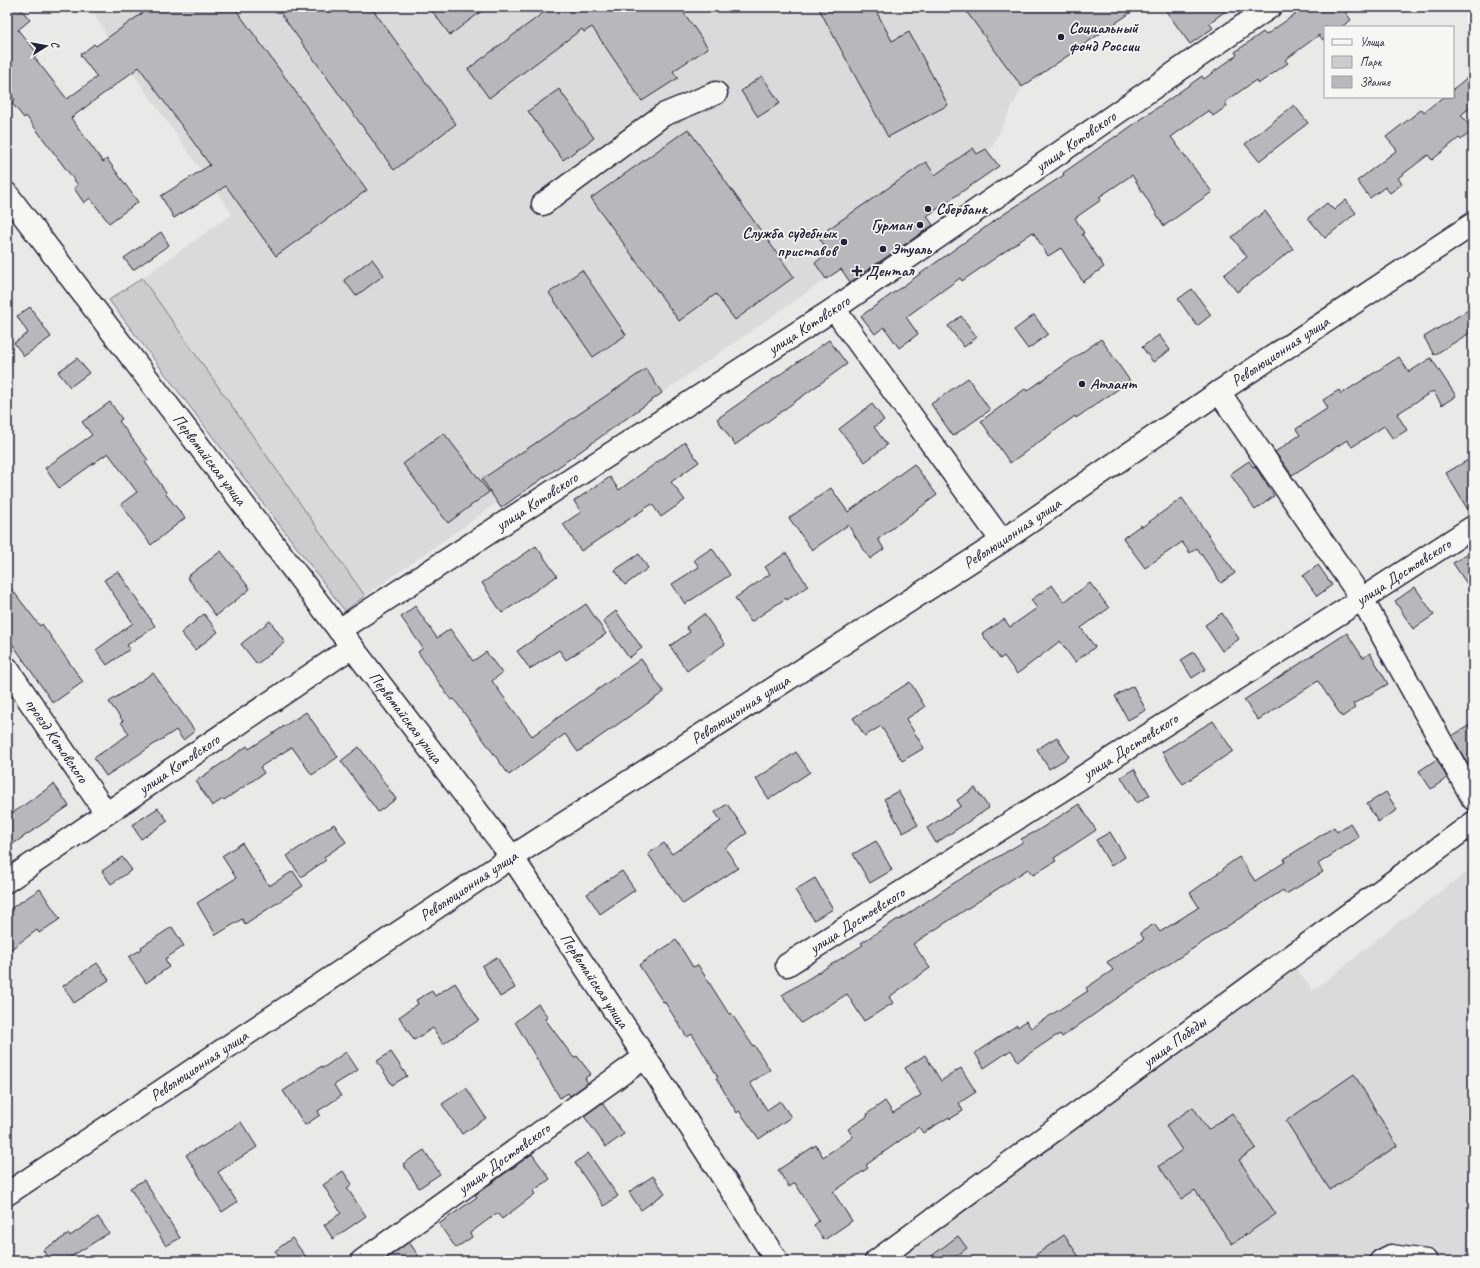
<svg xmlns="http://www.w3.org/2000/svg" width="1480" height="1268" font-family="Caveat,sans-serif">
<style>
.built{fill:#dadada}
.green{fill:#ccccce;stroke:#777784}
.building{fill:#b8b8bc;stroke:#22223b}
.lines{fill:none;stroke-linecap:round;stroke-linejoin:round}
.minor-casing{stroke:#22223b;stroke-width:25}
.minor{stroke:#f6f6f2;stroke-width:22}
.poi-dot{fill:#22223b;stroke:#f6f6f2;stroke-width:1.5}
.labels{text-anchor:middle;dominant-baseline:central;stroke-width:3.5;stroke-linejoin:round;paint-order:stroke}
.poi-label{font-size:16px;font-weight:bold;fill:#22223b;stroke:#f6f6f2;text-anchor:start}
.street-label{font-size:16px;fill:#22223b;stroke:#f6f6f2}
</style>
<rect width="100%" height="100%" fill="#e9e9e7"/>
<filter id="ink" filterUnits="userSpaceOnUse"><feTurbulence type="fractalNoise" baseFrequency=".025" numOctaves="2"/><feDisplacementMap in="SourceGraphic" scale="8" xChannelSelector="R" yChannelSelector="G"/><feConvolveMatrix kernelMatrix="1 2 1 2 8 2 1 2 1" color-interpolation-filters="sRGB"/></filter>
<g filter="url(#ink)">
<g class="built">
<path d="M 91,7 L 1139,7 L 1022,87 L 991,149 L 986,149 L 999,166 L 951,199 L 926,162 L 819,237 L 829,252 L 815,263 L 826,279 L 662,393 L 501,508 L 497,503 L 365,596 L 142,278 L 232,214 L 108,38 Z"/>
<path d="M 1473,868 L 1473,1261 L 895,1261 L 1294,966 L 1313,991 L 1396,924 Z"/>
</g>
<path class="green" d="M 142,278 L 365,596 L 345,611 L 109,300 Z"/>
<g class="building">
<path d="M 7,7 L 19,7 L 30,20 L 18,30 L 38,54 L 34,57 L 67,99 L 97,77 L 80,55 L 94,44 L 96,46 L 151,7 L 234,7 L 367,190 L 276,256 L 226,186 L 174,218 L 161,196 L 210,165 L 139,67 L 71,118 L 103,162 L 107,159 L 138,202 L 109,223 L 90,198 L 84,203 L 74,188 L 78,185 L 26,116 L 24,118 L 11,102 L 15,100 L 7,90 Z"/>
<path d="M 276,7 L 371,7 L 456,124 L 394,170 Z"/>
<path d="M 429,7 L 487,7 L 450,35 Z"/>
<path d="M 551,7 L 680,7 L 708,48 L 673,71 L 678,78 L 642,101 L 592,27 L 584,32 L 582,29 L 489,98 L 468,69 Z"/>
<path d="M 818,7 L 874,7 L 892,41 L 909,32 L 948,105 L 888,137 Z"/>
<path d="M 963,7 L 1139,7 L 1022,87 Z"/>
<path d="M 1163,7 L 1231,7 L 1209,23 L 1213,28 L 1190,44 Z"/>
<path d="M 1305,7 L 1342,7 L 1351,20 L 1341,27 L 1325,27 L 1325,39 L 1323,40 L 1319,35 L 1285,60 L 1288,63 L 1258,84 L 1256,80 L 1225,102 L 1227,106 L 1213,116 L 1209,110 L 1171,137 L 1212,192 L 1164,226 L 1132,175 L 1099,197 L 1101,200 L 1075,218 L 1084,233 L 1082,234 L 1104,267 L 1083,282 L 1061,248 L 1048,256 L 1033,232 L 962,281 L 960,278 L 906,317 L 918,334 L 899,348 L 884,327 L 875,334 L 861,316 L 1004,214 L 1064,175 L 1063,173 L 1116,136 L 1116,137 L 1202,76 L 1204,79 L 1237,55 L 1235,52 L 1263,32 L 1266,35 Z"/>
<path d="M 1473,73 L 1473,105 L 1461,115 L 1473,130 L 1461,140 L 1459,138 L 1432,160 L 1428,155 L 1398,178 L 1402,184 L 1390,193 L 1385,187 L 1370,198 L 1357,181 L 1397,150 L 1386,137 L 1422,109 L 1424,112 L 1443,97 L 1453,97 L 1453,89 Z"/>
<path d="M 762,76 L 780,103 L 758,117 L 741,91 Z"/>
<path d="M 559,89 L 594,138 L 563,160 L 528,111 Z"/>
<path d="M 1294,105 L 1308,123 L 1259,161 L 1245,144 Z"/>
<path d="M 688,129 L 794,277 L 735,320 L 716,294 L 679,321 L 591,198 Z"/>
<path d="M 973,148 L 977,154 L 986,149 L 999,166 L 927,216 L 933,225 L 850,282 L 841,269 L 826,279 L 815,263 L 829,252 L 818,236 L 926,162 L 935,175 Z"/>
<path d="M 1346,200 L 1356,213 L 1325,238 L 1308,218 L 1327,203 L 1334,210 Z"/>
<path d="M 1265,211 L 1293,249 L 1237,292 L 1224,275 L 1247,257 L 1232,237 Z"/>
<path d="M 161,232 L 169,245 L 133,270 L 124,258 Z"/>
<path d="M 372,259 L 384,275 L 356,296 L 344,280 Z"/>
<path d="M 582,270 L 626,335 L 593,357 L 549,293 Z"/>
<path d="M 1192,289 L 1211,315 L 1197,326 L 1178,299 Z"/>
<path d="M 30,307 L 51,337 L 24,356 L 14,343 L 28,333 L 17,316 Z"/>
<path d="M 1473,307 L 1473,331 L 1434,355 L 1424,337 Z"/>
<path d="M 1034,315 L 1048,334 L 1028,349 L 1014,330 Z"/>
<path d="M 961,316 L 977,337 L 964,347 L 948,326 Z"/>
<path d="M 1159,335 L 1170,350 L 1153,362 L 1142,347 Z"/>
<path d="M 1101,339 L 1130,381 L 1076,418 L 1075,416 L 1010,463 L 981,421 L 1025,389 L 1027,391 Z"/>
<path d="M 829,340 L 847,364 L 735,445 L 717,419 Z"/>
<path d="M 1399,357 L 1409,372 L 1431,358 L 1456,396 L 1442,405 L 1433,391 L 1397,414 L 1407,430 L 1393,439 L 1384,426 L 1352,447 L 1347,440 L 1292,475 L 1275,452 L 1300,435 L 1296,429 L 1328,408 L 1323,400 L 1339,390 L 1341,394 Z"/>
<path d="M 77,358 L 89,373 L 70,387 L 58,372 Z"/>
<path d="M 646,369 L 662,393 L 501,508 L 482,479 Z"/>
<path d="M 968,378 L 990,410 L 953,436 L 931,404 Z"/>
<path d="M 110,402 L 122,419 L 119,421 L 148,460 L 145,462 L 166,492 L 165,493 L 185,518 L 151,545 L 121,504 L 137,492 L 108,453 L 59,488 L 45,468 L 92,435 L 82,422 Z"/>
<path d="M 872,404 L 884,420 L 874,427 L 887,445 L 865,462 L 839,429 Z"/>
<path d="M 444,433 L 489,492 L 448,523 L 403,464 Z"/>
<path d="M 685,442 L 699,462 L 671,482 L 685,500 L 661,517 L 652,504 L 581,551 L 563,524 L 581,512 L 574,501 L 610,477 L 619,490 Z"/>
<path d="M 1473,457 L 1473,515 L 1471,515 L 1446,473 Z"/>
<path d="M 1249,461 L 1253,467 L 1255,466 L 1274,496 L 1255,510 L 1230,474 Z"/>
<path d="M 914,464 L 937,495 L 878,539 L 884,549 L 870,559 L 848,525 L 812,550 L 789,518 L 831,488 L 848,512 Z"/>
<path d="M 1182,498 L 1235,573 L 1221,583 L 1197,548 L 1190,553 L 1182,542 L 1145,568 L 1123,538 L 1141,525 L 1142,527 Z"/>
<path d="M 536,546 L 557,576 L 502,613 L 482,583 Z"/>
<path d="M 712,548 L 730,575 L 685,604 L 672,584 L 699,567 L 694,560 Z"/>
<path d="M 1473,550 L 1473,593 L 1453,563 Z"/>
<path d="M 221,551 L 250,589 L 216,616 L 187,577 Z"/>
<path d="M 786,553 L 808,586 L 787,600 L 786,598 L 751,622 L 735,598 L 770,574 L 765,567 Z"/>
<path d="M 639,554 L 648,568 L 625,585 L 615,570 Z"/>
<path d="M 1318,565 L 1332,585 L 1317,596 L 1303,576 Z"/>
<path d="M 118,571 L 155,626 L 127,645 L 130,649 L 107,665 L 96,650 L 133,623 L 104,580 Z"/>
<path d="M 7,583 L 40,626 L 42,624 L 83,682 L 53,703 L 7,636 Z"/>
<path d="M 1090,583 L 1109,608 L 1081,628 L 1095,647 L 1075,662 L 1060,641 L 1017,674 L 1004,656 L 1000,659 L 982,634 L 1004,619 L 1010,627 L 1037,608 L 1031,600 L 1052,585 L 1064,602 Z"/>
<path d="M 1415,587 L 1434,615 L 1413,629 L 1395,601 Z"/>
<path d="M 586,604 L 606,634 L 566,660 L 559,650 L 530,669 L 517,651 Z"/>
<path d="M 415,606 L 437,638 L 450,629 L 473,661 L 486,652 L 502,673 L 492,681 L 532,736 L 641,659 L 664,692 L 578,752 L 565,734 L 509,775 L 454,699 L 451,700 L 418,652 L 423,648 L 401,617 Z"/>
<path d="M 616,611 L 642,648 L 629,658 L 603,621 Z"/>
<path d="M 1222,613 L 1239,639 L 1222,651 L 1205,625 Z"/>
<path d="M 204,614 L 218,632 L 195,650 L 181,633 Z"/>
<path d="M 704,614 L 725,644 L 687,671 L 670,646 L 690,632 L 686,627 Z"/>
<path d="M 270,621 L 285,642 L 257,664 L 241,644 Z"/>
<path d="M 1347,633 L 1363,658 L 1370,653 L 1388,684 L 1353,704 L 1355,708 L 1342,717 L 1318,681 L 1258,720 L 1244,700 Z"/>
<path d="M 1194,652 L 1206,669 L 1192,678 L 1181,660 Z"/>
<path d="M 153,673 L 195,731 L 183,740 L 176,730 L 106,776 L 94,758 L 129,734 L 121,722 L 123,721 L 109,702 Z"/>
<path d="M 910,682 L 925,707 L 906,719 L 924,748 L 902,761 L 881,726 L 865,736 L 853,718 Z"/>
<path d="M 1133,686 L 1146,710 L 1128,720 L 1115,696 Z"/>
<path d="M 306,712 L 338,757 L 312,775 L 292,747 L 260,767 L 264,773 L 224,800 L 223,799 L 212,806 L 196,781 L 247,746 L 249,749 Z"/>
<path d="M 1213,721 L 1233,751 L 1183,784 L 1162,752 Z"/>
<path d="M 1473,723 L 1473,762 L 1468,765 L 1452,736 Z"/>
<path d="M 1057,737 L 1069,757 L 1049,769 L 1037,749 Z"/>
<path d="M 359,747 L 396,799 L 378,812 L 341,761 Z"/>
<path d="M 796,752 L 810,772 L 769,799 L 756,779 Z"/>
<path d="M 1437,759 L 1447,778 L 1431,789 L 1419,771 Z"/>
<path d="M 1134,769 L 1150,795 L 1137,803 L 1121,777 Z"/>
<path d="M 54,784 L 69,806 L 7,848 L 7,817 Z"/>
<path d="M 975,788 L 989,808 L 936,843 L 927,828 L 961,806 L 957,800 Z"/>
<path d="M 898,791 L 918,825 L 903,833 L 884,799 Z"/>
<path d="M 1386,792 L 1397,810 L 1378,822 L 1367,804 Z"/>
<path d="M 727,804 L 747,833 L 725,848 L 738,868 L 683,904 L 648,854 L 664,843 L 672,854 L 721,821 L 715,812 Z"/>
<path d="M 1079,804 L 1096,830 L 1054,858 L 1056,861 L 1033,875 L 1028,869 L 913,944 L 930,968 L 889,997 L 893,1003 L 864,1021 L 847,994 L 801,1023 L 782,995 L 863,945 L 861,943 L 898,919 L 899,920 L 954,883 L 1023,842 L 1021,839 L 1037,831 Z"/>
<path d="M 158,808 L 168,821 L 141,839 L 132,825 Z"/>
<path d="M 1350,823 L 1359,837 L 1318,864 L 1323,872 L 1286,894 L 1283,890 L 1123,994 L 1062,1037 L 1060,1034 L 1054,1037 L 1018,1061 L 1011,1050 L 984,1068 L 975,1053 L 1017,1025 L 1018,1027 L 1026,1021 L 1031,1028 L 1088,991 L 1086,988 L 1113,970 L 1107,962 L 1144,939 L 1140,933 L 1154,924 L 1160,932 L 1199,907 L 1190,893 L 1224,869 L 1223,868 L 1239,857 L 1255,881 L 1285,862 L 1284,859 L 1334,827 L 1337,832 Z"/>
<path d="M 334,824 L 346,842 L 324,857 L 326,860 L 301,877 L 287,856 Z"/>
<path d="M 1110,832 L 1125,857 L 1111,866 L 1096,840 Z"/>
<path d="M 876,841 L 892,870 L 870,883 L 853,854 Z"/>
<path d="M 242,843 L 269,886 L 293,871 L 303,886 L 245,924 L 242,919 L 216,935 L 197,903 L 236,878 L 222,856 Z"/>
<path d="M 122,857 L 132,870 L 111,884 L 102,871 Z"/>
<path d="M 622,871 L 635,890 L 600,914 L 587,894 Z"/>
<path d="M 815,878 L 833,909 L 814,920 L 795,890 Z"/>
<path d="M 40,889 L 60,919 L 39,933 L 37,930 L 7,952 L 7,911 Z"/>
<path d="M 172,927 L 184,946 L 165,959 L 169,967 L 146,983 L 129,957 L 142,949 L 141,947 Z"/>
<path d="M 676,940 L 693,967 L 698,965 L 729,1014 L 731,1013 L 753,1046 L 754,1045 L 770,1070 L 750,1083 L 767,1110 L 780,1101 L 791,1117 L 759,1139 L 739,1111 L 737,1113 L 716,1078 L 718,1077 L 692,1034 L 687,1037 L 664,1001 L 663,1002 L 639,965 Z"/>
<path d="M 497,957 L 515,988 L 500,997 L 482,966 Z"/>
<path d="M 97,963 L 109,980 L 74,1003 L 63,986 Z"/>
<path d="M 455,983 L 479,1020 L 443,1044 L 433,1028 L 414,1040 L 399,1017 L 418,1004 L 416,1000 L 432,991 L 435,996 Z"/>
<path d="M 538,1004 L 548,1017 L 545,1019 L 574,1058 L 577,1056 L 591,1074 L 585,1078 L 588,1083 L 570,1096 L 568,1093 L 560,1098 L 515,1022 Z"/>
<path d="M 346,1052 L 358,1070 L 334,1085 L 341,1096 L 318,1111 L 320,1115 L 305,1125 L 283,1091 L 322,1066 L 323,1068 Z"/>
<path d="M 391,1052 L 407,1076 L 392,1085 L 377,1061 Z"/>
<path d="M 925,1055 L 941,1081 L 961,1068 L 976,1092 L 959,1103 L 963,1111 L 950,1119 L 949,1117 L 923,1133 L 919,1127 L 866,1165 L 868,1168 L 833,1192 L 852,1221 L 824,1240 L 814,1225 L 819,1221 L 795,1183 L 789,1187 L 778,1170 L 816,1145 L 823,1157 L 853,1137 L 848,1129 L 868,1116 L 867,1114 L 885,1101 L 893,1113 L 921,1095 L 905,1068 Z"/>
<path d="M 1354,1074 L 1397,1146 L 1330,1190 L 1286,1121 Z"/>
<path d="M 466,1088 L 486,1118 L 462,1134 L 442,1104 Z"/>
<path d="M 602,1103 L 624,1134 L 606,1147 L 584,1116 Z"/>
<path d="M 1193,1107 L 1208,1130 L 1232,1113 L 1256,1148 L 1239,1160 L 1276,1214 L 1232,1244 L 1195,1190 L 1181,1199 L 1159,1166 L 1182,1150 L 1166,1126 Z"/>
<path d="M 241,1122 L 257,1147 L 218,1172 L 237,1202 L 222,1212 L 186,1155 L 201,1146 L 202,1147 Z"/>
<path d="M 424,1150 L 440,1174 L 419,1188 L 403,1164 Z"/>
<path d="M 588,1153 L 618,1196 L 604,1206 L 575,1163 Z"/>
<path d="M 532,1154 L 550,1179 L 533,1191 L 535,1194 L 502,1219 L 497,1213 L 470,1233 L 472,1237 L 456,1248 L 439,1224 L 477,1197 L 475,1195 Z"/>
<path d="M 343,1171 L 352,1184 L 347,1188 L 366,1216 L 333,1239 L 324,1225 L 341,1213 L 323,1185 Z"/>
<path d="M 653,1176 L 665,1193 L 641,1210 L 629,1192 Z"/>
<path d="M 144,1180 L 180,1238 L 166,1246 L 130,1188 Z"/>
<path d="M 98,1217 L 109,1233 L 64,1261 L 50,1261 L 43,1250 L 69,1234 L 70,1236 Z"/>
<path d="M 1064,1235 L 1082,1261 L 1027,1261 Z"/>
<path d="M 958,1236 L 967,1248 L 950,1261 L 925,1261 Z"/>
<path d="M 292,1238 L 309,1261 L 283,1261 L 275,1251 Z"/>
<path d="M 409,1242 L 422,1261 L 383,1261 Z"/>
</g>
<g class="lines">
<defs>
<g id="minor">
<path id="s1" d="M 7,194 L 512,857 L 645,1057 L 777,1261"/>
<path d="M 543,204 L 663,115 L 716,93"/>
<path d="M 834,309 L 1002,541"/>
<path d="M 1219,392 L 1362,599 L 1473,799"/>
<path id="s2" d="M 339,630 L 834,309 L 1270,7"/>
<path id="s3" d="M 7,668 L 106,813"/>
<path id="s4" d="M 7,881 L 352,647"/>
<path id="s5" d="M 787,965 L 1362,599 L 1473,527"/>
<path id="s6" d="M 7,1194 L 512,857 L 1002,541 L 1219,392 L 1473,224"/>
<path id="s7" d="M 362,1261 L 645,1057"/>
<path id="s8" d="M 876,1261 L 1473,823"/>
<path d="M 1381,1261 L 1391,1256 L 1426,1261"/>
</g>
</defs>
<use href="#minor" class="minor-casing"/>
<use href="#minor" class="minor"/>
</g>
</g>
<g class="poi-dot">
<circle cx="1061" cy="37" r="4"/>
<circle cx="928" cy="209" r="4"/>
<circle cx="920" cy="225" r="4"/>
<circle cx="844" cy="242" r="4"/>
<circle cx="883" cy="249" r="4"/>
<path d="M855 265h4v4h4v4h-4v4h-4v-4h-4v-4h4z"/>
<circle cx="1082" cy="384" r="4"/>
</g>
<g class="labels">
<g class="poi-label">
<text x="1069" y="28">Социальный<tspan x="1069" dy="18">фонд России</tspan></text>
<text x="936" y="209">Сбербанк</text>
<text x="912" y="225" text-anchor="end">Гурман</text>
<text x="836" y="233" text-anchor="end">Служба судебных<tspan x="836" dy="18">приставов</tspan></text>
<text x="891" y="249">Этуаль</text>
<text x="866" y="271">Дентал</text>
<text x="1090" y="384">Атлант</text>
</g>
<g class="street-label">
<text stroke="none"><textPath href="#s2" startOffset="884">улица Котовского</textPath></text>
<text stroke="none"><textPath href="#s2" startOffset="560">улица Котовского</textPath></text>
<text stroke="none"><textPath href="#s6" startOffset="1527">Революционная улица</textPath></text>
<text stroke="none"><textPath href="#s1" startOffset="334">Первомайская улица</textPath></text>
<text stroke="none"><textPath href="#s2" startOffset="236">улица Котовского</textPath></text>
<text stroke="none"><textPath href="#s6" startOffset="1203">Революционная улица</textPath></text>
<text stroke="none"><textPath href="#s5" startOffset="731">улица Достоевского</textPath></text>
<text stroke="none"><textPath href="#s6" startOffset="879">Революционная улица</textPath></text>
<text stroke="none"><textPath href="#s1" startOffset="658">Первомайская улица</textPath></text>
<text stroke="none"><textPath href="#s3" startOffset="88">проезд Котовского</textPath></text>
<text stroke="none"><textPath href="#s5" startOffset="407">улица Достоевского</textPath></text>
<text stroke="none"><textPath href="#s4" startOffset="208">улица Котовского</textPath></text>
<text stroke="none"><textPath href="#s6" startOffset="555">Революционная улица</textPath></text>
<text stroke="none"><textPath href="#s5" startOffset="83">улица Достоевского</textPath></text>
<text stroke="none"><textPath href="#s1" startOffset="982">Первомайская улица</textPath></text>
<text stroke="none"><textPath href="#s8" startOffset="370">улица Победы</textPath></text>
<text stroke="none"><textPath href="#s6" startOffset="231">Революционная улица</textPath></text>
<text stroke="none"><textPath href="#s7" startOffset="175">улица Достоевского</textPath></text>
</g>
</g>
<rect width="1480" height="1268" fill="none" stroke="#f6f6f2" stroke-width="24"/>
<rect x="12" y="12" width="1456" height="1244" fill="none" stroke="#22223b" stroke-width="1.5" filter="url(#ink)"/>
<rect x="1324" y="26" width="130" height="72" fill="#f6f6f2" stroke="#a1a1a9"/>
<rect x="1332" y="39" width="20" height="6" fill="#f6f6f2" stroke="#a1a1a9"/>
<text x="1360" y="46" font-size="12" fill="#22223b">Улица</text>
<rect x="1332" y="56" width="20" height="12" fill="#ccccce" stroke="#a1a1a9"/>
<text x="1360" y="66" font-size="12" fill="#22223b">Парк</text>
<rect x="1332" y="76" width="20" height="12" fill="#b8b8bc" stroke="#a1a1a9"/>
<text x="1360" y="86" font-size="12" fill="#22223b">Здание</text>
<g transform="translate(46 46) rotate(79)" stroke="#f6f6f2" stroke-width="3" paint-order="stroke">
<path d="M0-3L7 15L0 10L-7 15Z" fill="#22223b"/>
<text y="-6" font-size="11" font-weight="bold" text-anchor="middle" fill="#22223b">С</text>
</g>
</svg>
